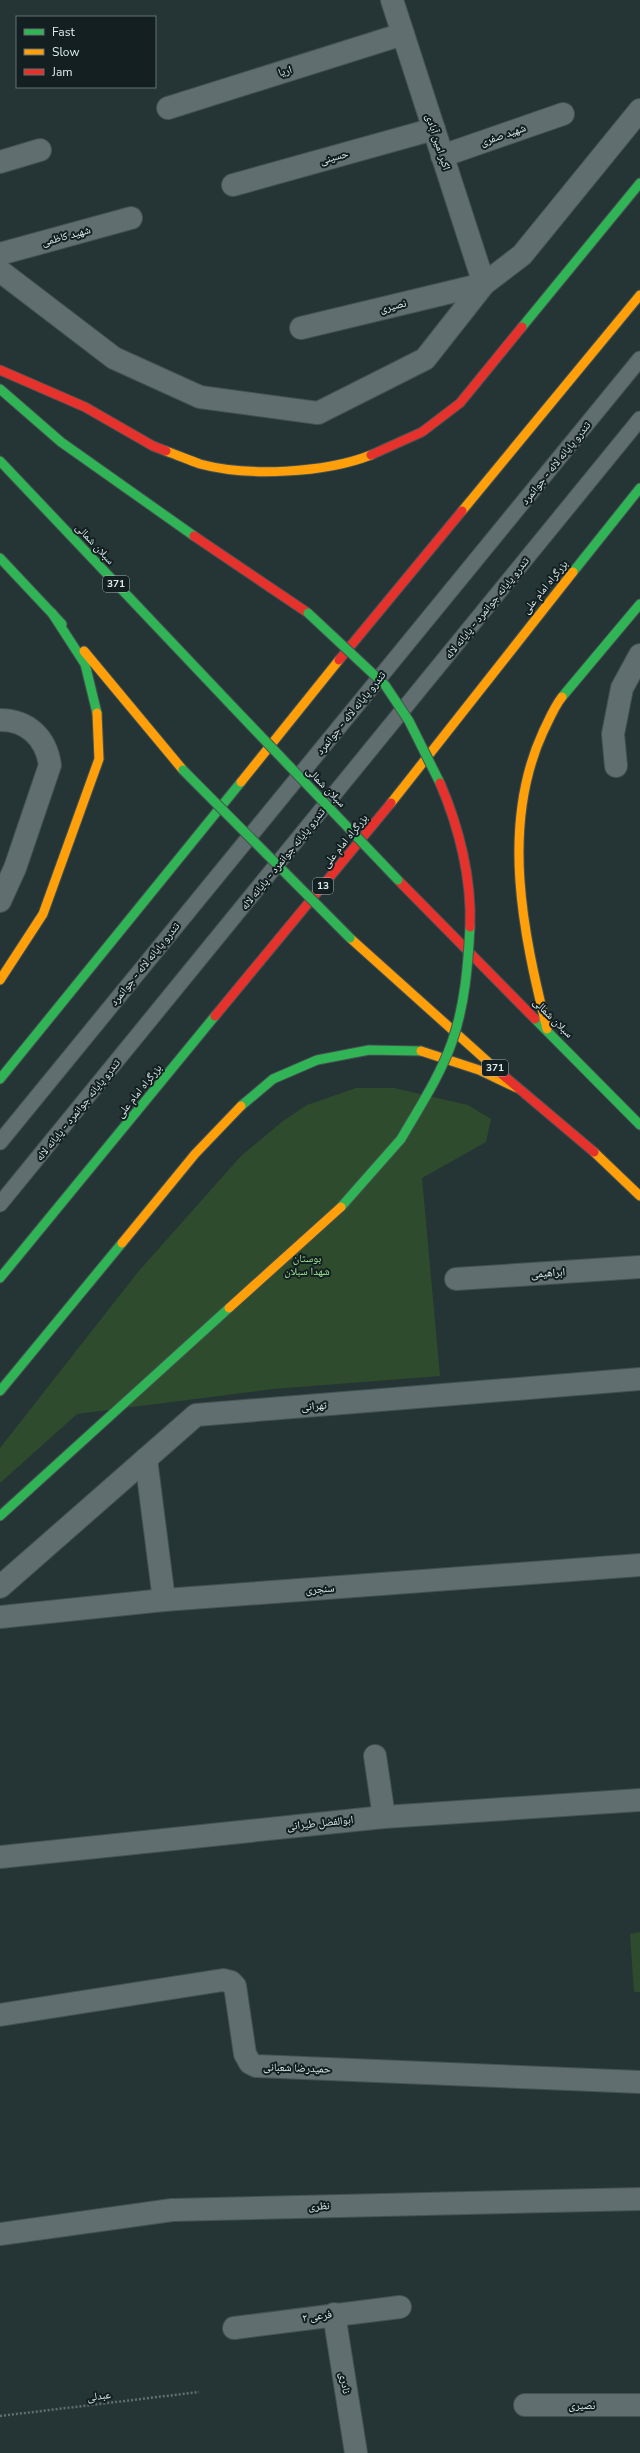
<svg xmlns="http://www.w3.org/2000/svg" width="640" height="2453" font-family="'Nunito Sans','Noto Naskh Arabic',sans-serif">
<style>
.green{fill:#2f4b2d}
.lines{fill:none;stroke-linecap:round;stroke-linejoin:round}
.lane-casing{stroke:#445252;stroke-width:17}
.street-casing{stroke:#445252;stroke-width:24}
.fast-casing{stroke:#445252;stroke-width:11}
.slow-casing{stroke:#445252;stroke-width:11}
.jam-casing{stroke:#445252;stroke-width:11}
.path{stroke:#626e6f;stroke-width:2.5;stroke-dasharray:2 2;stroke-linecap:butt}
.lane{stroke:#616e6f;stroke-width:15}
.street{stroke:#616e6f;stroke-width:22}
.fast{stroke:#30b455;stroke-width:9}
.slow{stroke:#ff9f0a;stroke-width:9}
.jam{stroke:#e5322d;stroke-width:9}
.fast-bridge-casing{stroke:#445252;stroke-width:11;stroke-linecap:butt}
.jam-bridge-casing{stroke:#445252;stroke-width:11;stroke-linecap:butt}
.fast-bridge{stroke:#30b455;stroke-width:9}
.jam-bridge{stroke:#e5322d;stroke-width:9}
.labels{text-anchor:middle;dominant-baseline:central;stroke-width:4;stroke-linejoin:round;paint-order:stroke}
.shield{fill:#131f20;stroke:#a1b0b1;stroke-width:1}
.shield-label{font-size:10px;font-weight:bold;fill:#deeeef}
.street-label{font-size:11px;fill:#deeeef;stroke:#131f20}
.park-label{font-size:11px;fill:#a0e393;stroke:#131f20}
</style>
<rect width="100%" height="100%" fill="#253536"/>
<g class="green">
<path d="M 356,1088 L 394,1088 L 468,1105 L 491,1119 L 486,1142 L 422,1178 L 440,1376 L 273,1389 L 77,1414 L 0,1483 L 0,1448 L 138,1272 L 241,1156 L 283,1121 L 307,1105 Z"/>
<path d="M 640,1932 L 640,1992 L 634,1992 L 630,1934 Z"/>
</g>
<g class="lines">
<defs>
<g id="lane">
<path d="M 0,1142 L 640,359"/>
<path d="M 0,1204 L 640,419"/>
</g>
<g id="street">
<path d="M 168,108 L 403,34"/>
<path d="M 442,156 L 563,114"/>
<path d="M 0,162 L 40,150"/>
<path d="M 233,185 L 434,129"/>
<path d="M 0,254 L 131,218"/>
<path d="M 0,271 L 114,358 L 200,397 L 318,413 L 425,359 L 484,284 L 522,255 L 640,110"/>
<path d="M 301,328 L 484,284 L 392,0"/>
<path d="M 0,720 C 28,720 46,738 50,765 L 15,868 L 0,901"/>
<path d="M 616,766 L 613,734 L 622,688 L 640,655"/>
<path d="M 456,1279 L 640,1267"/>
<path d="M 146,1459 L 164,1600"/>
<path d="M 0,1587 L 196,1415 L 640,1379"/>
<path d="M 0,1617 L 164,1600 L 640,1565"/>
<path d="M 375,1756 L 384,1817"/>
<path d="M 0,1857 L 384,1817 L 640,1800"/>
<path d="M 0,2015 L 223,1980 L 231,1982 L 235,1986 L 245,2054 L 250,2063 L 256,2066 L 640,2082"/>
<path d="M 0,2234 L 172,2210 L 640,2199"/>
<path d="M 334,2314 L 356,2453"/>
<path d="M 234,2328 L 400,2307"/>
<path d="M 525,2405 L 640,2405"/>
</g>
<g id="fast">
<path d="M 522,327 L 640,183"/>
<path d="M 0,389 L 61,442 L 194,536"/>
<path d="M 0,461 L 233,707"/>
<path d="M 0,558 L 62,624"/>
<path d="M 573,572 L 640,488"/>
<path d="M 52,613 L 85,664 L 97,713"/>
<path d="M 562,697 L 640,604"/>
<path d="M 535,1019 L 640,1125"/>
<path d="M 0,1079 L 241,782"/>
<path d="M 241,1106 L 273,1079 L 317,1060 L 369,1050 L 421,1051"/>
<path d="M 341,1207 L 401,1139"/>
<path d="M 0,1278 L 215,1016"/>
<path d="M 0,1391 L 122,1243"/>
<path d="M 0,1516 L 229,1308"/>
</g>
<g id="slow">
<path d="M 166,451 C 177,455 189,460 200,464 C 248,477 325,473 371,455"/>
<path d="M 462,511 L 640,295"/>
<path d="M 84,651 L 183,770"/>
<path d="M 241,782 L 339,660"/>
<path d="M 391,803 L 573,572"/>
<path d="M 350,938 L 497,1070"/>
<path d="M 0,980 L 43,914 L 99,759 L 97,713"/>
<path d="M 547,1029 C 523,933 500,826 543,732 C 549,720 554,707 562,697"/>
<path d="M 421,1051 L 479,1070 L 517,1088"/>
<path d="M 594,1152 L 640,1196"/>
<path d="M 122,1243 L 195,1154 L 241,1106"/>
<path d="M 229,1308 L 341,1207"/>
</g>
<g id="jam">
<path d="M 0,370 L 85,407 L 153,446 L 166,451"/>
<path d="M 371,455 L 422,432 L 460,403 L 522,327"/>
<path d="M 194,536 L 308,613"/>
<path d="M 339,660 L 462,511"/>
<path d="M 398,880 L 535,1019"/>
<path d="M 215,1016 L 391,803"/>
<path d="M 497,1070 L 594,1152"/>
</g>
</defs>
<use href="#lane" class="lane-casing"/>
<use href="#street" class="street-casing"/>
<use href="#fast" class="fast-casing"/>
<use href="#slow" class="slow-casing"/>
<use href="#jam" class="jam-casing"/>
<path class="path" d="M 0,2416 L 199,2392"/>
<use href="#lane" class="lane"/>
<use href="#street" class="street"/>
<use href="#fast" class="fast"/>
<use href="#slow" class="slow"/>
<use href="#jam" class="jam"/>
<defs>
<g id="fast-bridge">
<path d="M 308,613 L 385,685 L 409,721 L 440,783"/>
<path d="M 233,707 L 398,880"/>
<path d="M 183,770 L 350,938"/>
<path d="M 401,1139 C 419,1108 440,1076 452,1042 C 465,1005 468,965 470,927"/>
</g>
<path id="jam-bridge" d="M 440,783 C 459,827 472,879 470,927"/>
</defs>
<use href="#fast-bridge" class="fast-bridge-casing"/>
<use href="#jam-bridge" class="jam-bridge-casing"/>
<use href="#fast-bridge" class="fast-bridge"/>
<use href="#jam-bridge" class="jam-bridge"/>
</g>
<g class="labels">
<g class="shield">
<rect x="103" y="576" width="26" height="16" rx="3"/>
<rect x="313" y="878" width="20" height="16" rx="3"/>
<rect x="482" y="1060" width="26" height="16" rx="3"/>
</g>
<g class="shield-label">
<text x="116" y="584">371</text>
<text x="323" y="886">13</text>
<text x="495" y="1068">371</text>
</g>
<g class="street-label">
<text transform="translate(285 71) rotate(-17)">اریا</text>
<text transform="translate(503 135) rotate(-19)">شهید صفری</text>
<text transform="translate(438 142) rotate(72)">اکبر امین آبادی</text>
<text transform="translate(334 157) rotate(-15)">حسینی</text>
<text transform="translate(66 236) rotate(-15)">شهید کاظمی</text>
<text transform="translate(393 306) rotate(-13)">نصیری</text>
<text transform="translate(556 463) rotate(-51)">تندرو پایانه لاله - جوانمرد</text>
<text transform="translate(95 544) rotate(47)">سبلان شمالی</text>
<text transform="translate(545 587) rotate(-51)">بزرگراه امام علی</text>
<text transform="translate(487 608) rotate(-51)">تندرو پایانه جوانمرد - پایانه لاله</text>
<text transform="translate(351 713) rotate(-51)">تندرو پایانه لاله - جوانمرد</text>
<text transform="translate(326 787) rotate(46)">سبلان شمالی</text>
<text transform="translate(345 841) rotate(-51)">بزرگراه امام علی</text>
<text transform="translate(283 859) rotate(-51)">تندرو پایانه جوانمرد - پایانه لاله</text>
<text transform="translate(145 964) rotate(-51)">تندرو پایانه لاله - جوانمرد</text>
<text transform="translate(553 1018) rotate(45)">سبلان شمالی</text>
<text transform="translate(139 1091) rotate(-51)">بزرگراه امام علی</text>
<text transform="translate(78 1110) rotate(-51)">تندرو پایانه جوانمرد - پایانه لاله</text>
<text transform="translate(548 1273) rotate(-4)">ابراهیمی</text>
<text transform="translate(314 1406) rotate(-5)">تهرانی</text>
<text transform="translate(320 1589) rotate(-4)">سنجری</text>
<text transform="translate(320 1823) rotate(-6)">ابوالفضل طیرانی</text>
<text transform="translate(297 2068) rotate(2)">حمیدرضا شعبانی</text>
<text transform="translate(319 2206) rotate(-1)">نظری</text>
<text transform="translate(317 2316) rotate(-8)">فرعی ۲</text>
<text transform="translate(345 2383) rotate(81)">نادری</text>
<text transform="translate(99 2396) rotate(-7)">عبدلی</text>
<text x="582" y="2405">نصیری</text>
</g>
<g class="park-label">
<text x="307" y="1258">بوستان<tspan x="307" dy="13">شهدا سبلان</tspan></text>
</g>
</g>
<rect x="16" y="16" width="140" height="72" fill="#131f20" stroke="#647273"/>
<rect x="24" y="29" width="20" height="6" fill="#30b455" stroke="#647273"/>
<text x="52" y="36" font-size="12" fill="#deeeef">Fast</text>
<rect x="24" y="49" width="20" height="6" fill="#ff9f0a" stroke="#647273"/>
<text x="52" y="56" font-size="12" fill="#deeeef">Slow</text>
<rect x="24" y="69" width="20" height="6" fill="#e5322d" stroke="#647273"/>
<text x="52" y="76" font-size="12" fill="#deeeef">Jam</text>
</svg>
